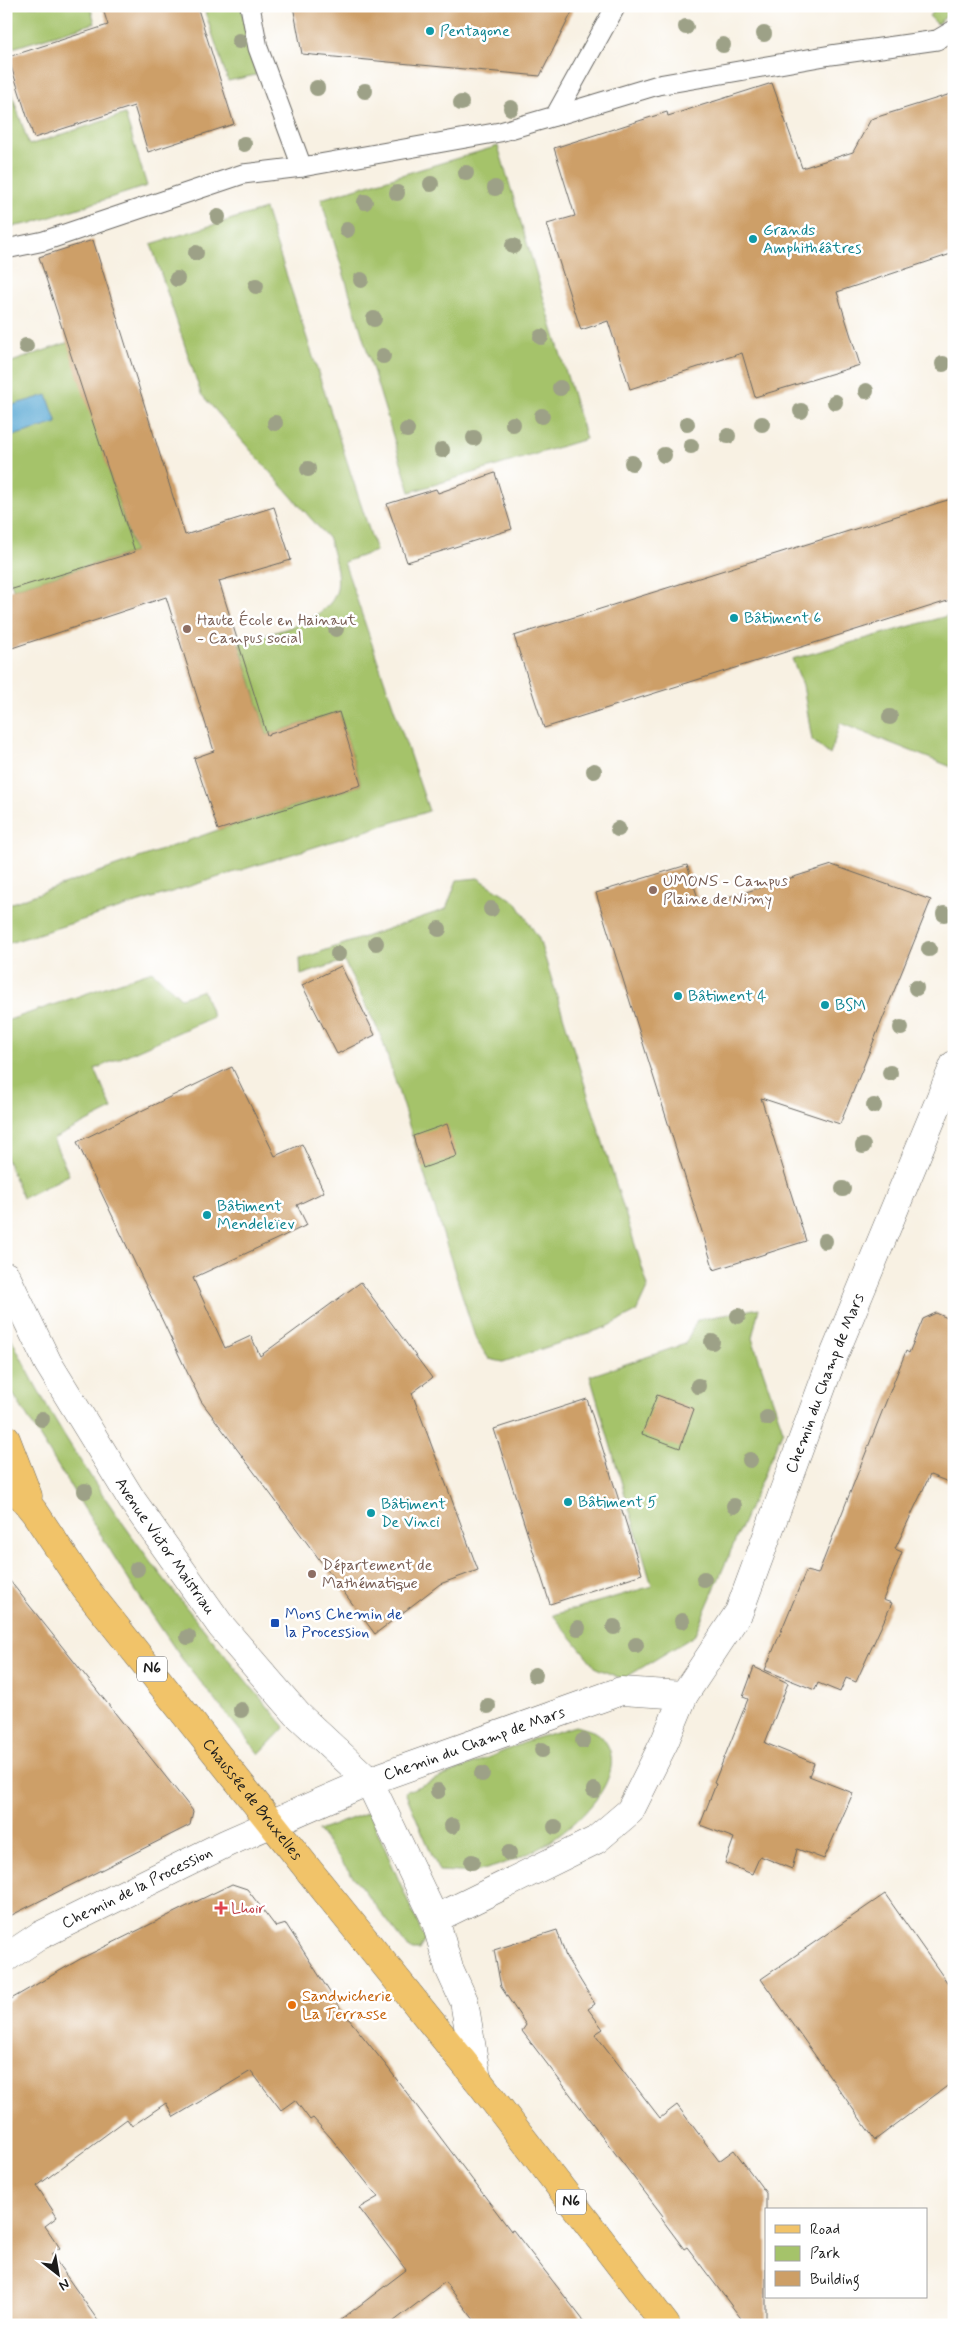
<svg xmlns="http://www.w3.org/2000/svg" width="960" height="2331" font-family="Mynerve,sans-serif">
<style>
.green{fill:#a5c36a;stroke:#607043}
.water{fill:#5aa9d4;stroke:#3b6278}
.building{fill:#cd9f67}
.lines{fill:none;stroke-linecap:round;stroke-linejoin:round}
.lane-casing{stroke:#696762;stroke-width:21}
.street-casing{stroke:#696762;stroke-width:29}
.primary-casing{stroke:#696762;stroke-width:29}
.lane{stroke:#fff;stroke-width:19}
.street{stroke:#fff;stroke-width:28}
.primary{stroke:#f1c369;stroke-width:28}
.tree{fill:#9da187}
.culture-dot{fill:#0f9aa8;stroke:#fff;stroke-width:2}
.education-dot{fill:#8d6e63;stroke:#fff;stroke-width:2}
.transit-dot{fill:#1a4fb4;stroke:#fff;stroke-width:2}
.health-dot{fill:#e0444e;stroke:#fff;stroke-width:2}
.food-dot{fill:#e8710a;stroke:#fff;stroke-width:2}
.labels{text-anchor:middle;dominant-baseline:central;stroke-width:5;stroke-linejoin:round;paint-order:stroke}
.shield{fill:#fff;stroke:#606060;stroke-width:1}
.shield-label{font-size:15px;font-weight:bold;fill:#1c1c1c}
.culture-label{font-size:16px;fill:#0d838f;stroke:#fff;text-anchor:start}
.education-label{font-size:16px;fill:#785e54;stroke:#fff;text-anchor:start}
.street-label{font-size:16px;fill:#1c1c1c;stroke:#fff}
.transit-label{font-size:16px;fill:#164399;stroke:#fff;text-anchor:start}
.health-label{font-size:16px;fill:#be3a42;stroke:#fff;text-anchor:start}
.food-label{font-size:16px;fill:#c56008;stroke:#fff;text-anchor:start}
</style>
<rect width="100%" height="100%" fill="#fff"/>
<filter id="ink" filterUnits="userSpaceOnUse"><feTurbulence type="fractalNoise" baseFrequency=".02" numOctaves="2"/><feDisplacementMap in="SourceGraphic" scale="10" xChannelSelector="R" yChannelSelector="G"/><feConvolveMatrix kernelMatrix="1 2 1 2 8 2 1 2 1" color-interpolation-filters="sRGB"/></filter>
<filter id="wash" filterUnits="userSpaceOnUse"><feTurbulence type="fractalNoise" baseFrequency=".0096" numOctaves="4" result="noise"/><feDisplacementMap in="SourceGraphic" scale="20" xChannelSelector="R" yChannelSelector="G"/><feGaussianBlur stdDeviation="1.12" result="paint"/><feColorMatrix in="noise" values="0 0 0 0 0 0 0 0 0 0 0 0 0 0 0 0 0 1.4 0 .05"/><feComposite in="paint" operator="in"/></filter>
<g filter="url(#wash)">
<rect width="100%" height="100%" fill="#f8f1e3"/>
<g class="green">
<path d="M 6,6 L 90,6 L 95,23 L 6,50 Z"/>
<path d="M 203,6 L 241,6 L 256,75 L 228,81 Z"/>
<path d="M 938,6 L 954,6 L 954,10 L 937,24 L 929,16 Z"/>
<path d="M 6,76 L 29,145 L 125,114 L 147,186 L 32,223 L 6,228 Z"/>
<path d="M 498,146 L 586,439 L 410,492 L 321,199 Z"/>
<path d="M 265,209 L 376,551 L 344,562 L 429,811 L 6,944 L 6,905 L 218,830 L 361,785 L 339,712 L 267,735 L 239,643 C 266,634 331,622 337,589 C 340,573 333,555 329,539 L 201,394 L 151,244 Z"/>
<path d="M 69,342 L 134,552 L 13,589 L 6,567 L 6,364 Z"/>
<path d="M 954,614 L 954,768 L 840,723 L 830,755 L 812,740 L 803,685 L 792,659 Z"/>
<path d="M 478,878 L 516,902 L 539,939 L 648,1286 L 636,1312 L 607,1327 L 503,1362 L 489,1359 L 476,1340 L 381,1036 L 344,961 L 301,975 L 300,959 L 446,909 L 457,880 Z"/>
<path d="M 152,971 L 181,998 L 203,990 L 213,1017 L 95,1069 L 112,1109 L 53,1139 L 69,1175 L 23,1198 L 6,1158 L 6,1021 Z"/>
<path d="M 759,1308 L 752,1338 L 783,1430 L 694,1636 L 623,1679 L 596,1668 L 553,1615 L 652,1586 L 590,1376 L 685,1344 L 697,1320 Z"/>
<path d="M 6,1327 C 75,1475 180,1603 285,1727 L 259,1754 L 182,1659 L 133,1587 L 15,1397 L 6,1381 Z"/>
<path d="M 575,1726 C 582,1728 594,1730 600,1735 C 637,1772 575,1827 545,1845 C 528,1855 489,1871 470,1872 C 460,1873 449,1871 439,1871 L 405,1792 L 533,1739 Z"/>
<path d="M 369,1812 L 425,1940 L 419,1950 L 410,1950 L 318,1831 Z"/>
</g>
<path class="water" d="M 47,395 L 57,423 L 6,438 L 6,407 Z"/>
<g id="blocks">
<g class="building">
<path d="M 102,6 L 197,6 L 234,124 L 148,152 L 134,106 L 34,138 L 8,57 L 108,25 Z"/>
<path d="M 293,6 L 575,6 L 540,76 L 302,54 Z"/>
<path d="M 772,83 L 802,168 L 853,152 L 871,119 L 954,93 L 954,253 L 837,292 L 860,365 L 755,397 L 742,353 L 630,389 L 608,321 L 581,330 L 547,224 L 575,216 L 554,148 L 667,112 L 668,116 Z"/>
<path d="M 93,240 L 185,535 L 274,507 L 291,560 L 219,581 L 267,735 L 339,712 L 361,785 L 218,830 L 194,758 L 214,751 L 166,597 L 6,650 L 6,591 L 135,552 L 39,257 Z"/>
<path d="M 495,473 L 512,529 L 407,562 L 387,504 L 436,489 L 438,493 Z"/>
<path d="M 954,498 L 954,599 L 544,728 L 514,636 Z"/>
<path d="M 687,865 L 700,904 L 743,893 L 832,865 L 931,900 L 840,1124 L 761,1098 L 806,1241 L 714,1270 L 596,893 Z"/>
<path d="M 341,966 L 375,1035 L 337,1054 L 302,985 Z"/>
<path d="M 232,1067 L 275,1156 L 302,1144 L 324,1192 L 297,1205 L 307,1225 L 193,1278 L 225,1348 L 251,1336 L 260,1356 L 361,1282 L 432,1378 L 412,1393 L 478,1570 L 440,1584 L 375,1634 L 201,1401 L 77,1142 Z"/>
<path d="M 447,1124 L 457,1156 L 423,1168 L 413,1136 Z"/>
<path d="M 936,1313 L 954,1321 L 954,1484 L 930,1475 L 895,1549 L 902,1552 L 883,1600 L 892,1603 L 856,1682 L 846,1678 L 840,1692 L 818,1683 L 815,1690 L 765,1670 L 806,1571 L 818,1574 L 906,1351 L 909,1353 L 923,1319 Z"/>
<path d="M 657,1395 L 694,1409 L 680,1448 L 642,1434 Z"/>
<path d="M 587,1399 L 642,1574 L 550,1604 L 494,1429 Z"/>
<path d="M 6,1576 L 193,1811 L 190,1825 L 6,1918 Z"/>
<path d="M 754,1667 L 788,1683 L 765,1743 L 814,1763 L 809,1776 L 853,1793 L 824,1859 L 797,1849 L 792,1869 L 760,1856 L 752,1874 L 725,1863 L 734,1838 L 700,1825 L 716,1784 L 714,1783 L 748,1699 L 743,1697 Z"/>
<path d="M 232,1884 L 247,1889 L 276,1927 L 286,1924 L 340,2008 L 385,2064 L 511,2231 L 513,2230 L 587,2325 L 478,2325 L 445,2282 L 389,2325 L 334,2325 L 406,2270 L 359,2208 L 378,2197 L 331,2138 L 313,2118 L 310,2120 L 295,2100 L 281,2110 L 251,2071 L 174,2117 L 166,2103 L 132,2126 L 127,2119 L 37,2186 L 57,2217 L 45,2226 L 60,2248 L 51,2254 L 101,2325 L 6,2325 L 6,2002 L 82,1958 Z"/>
<path d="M 885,1894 L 954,1992 L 954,2081 L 875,2140 L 761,1979 Z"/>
<path d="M 557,1930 L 566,1957 L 595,2004 L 588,2009 L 603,2029 L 595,2034 L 660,2118 L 677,2105 L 719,2161 L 734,2150 L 766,2193 L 766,2325 L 746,2325 L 687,2247 L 684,2249 L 661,2218 L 663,2216 L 522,2031 L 526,2025 L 501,1987 L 494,1950 Z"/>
</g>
</g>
</g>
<g filter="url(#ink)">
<use href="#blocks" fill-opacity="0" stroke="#696762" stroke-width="1"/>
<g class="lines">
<defs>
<g id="lane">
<path d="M 250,6 L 258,48 L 302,167"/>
<path d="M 555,116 L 658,85 L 831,55 L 937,40 L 954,30"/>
<path d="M 6,249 L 44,241 L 243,174 L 302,167 L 500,132 L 555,116 L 616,6"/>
</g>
<g id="street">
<path id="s1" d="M 6,1276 L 48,1363 L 132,1500 L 221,1626 L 297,1714 L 369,1781 L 435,1919 L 449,1968 L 464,2001 L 477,2079"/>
<path id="s2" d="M 435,1919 L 596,1840 L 630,1811 L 665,1741 L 684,1695 L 739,1612 L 830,1365 L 954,1065"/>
<path id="s3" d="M 6,1958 L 39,1936 L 227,1843 L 369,1781 L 621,1691 L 684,1695"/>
</g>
<g id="primary">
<path d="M 6,1439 L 28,1496"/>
<path id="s4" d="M 6,1477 L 35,1513 L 85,1588 L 311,1873 L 477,2079 L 666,2325"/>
</g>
</defs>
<use href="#lane" class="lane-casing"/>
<use href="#street" class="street-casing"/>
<use href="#primary" class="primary-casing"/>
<use href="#lane" class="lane"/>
<use href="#street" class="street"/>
<use href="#primary" class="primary"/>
</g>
<g class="tree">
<circle cx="686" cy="27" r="8"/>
<circle cx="764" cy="34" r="8"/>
<circle cx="239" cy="41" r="8"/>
<circle cx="723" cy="45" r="8"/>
<circle cx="317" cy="88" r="8"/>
<circle cx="365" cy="91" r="8"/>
<circle cx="461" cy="103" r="8"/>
<circle cx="511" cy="108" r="8"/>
<circle cx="244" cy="144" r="8"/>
<circle cx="466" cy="173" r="8"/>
<circle cx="431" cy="184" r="8"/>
<circle cx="495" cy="188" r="8"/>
<circle cx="397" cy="193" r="8"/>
<circle cx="365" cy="202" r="8"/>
<circle cx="218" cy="217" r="8"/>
<circle cx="347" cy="230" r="8"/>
<circle cx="513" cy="246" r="8"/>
<circle cx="196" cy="253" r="8"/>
<circle cx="177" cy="279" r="8"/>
<circle cx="361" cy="280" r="8"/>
<circle cx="256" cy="286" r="8"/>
<circle cx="374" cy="319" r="8"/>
<circle cx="541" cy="337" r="8"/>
<circle cx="26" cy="346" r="8"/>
<circle cx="383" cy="356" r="8"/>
<circle cx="943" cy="364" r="8"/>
<circle cx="560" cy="388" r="8"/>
<circle cx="866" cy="391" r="8"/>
<circle cx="835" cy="402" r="8"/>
<circle cx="801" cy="411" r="8"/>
<circle cx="542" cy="416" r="8"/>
<circle cx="275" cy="423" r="8"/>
<circle cx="513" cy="424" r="8"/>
<circle cx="687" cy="424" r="8"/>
<circle cx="762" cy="424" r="8"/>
<circle cx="407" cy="430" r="8"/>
<circle cx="728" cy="436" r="8"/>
<circle cx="474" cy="438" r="8"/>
<circle cx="691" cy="446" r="8"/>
<circle cx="442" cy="450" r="8"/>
<circle cx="664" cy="455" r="8"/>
<circle cx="632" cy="463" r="8"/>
<circle cx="308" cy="469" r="8"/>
<circle cx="336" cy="629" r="8"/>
<circle cx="890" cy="717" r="8"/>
<circle cx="594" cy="771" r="8"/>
<circle cx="618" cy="829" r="8"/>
<circle cx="491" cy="909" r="8"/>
<circle cx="944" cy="914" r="8"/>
<circle cx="439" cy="929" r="8"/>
<circle cx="376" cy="943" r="8"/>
<circle cx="929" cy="949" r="8"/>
<circle cx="338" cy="954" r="8"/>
<circle cx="916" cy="988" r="8"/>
<circle cx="901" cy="1028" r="8"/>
<circle cx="890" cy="1073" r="8"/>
<circle cx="874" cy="1106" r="8"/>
<circle cx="863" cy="1146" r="8"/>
<circle cx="843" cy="1189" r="8"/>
<circle cx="825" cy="1241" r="8"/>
<circle cx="738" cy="1316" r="8"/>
<circle cx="712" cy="1342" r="8"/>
<circle cx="698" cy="1386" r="8"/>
<circle cx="767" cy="1418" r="8"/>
<circle cx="42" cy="1419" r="8"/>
<circle cx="750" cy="1460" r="8"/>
<circle cx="85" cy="1491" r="8"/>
<circle cx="734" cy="1506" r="8"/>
<circle cx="137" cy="1569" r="8"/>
<circle cx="704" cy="1579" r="8"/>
<circle cx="682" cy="1621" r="8"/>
<circle cx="614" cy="1627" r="8"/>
<circle cx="578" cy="1628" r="8"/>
<circle cx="188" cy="1637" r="8"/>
<circle cx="636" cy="1645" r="8"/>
<circle cx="535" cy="1675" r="8"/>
<circle cx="488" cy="1706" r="8"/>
<circle cx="241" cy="1710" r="8"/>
<circle cx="583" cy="1741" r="8"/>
<circle cx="542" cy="1750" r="8"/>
<circle cx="482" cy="1774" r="8"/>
<circle cx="594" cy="1790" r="8"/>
<circle cx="438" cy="1791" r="8"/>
<circle cx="452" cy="1826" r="8"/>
<circle cx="555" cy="1827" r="8"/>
<circle cx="509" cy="1853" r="8"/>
<circle cx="472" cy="1862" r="8"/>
</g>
</g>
<g class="culture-dot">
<circle cx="430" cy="31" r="5"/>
<circle cx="753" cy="239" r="5"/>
<circle cx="734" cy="618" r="5"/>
<circle cx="678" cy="996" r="5"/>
<circle cx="825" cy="1005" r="5"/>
<circle cx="207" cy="1215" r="5"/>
<circle cx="568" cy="1502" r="5"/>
<circle cx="371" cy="1513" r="5"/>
</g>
<g class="education-dot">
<circle cx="187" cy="629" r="5"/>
<circle cx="653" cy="890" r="5"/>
<circle cx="312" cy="1574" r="5"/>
</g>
<rect class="transit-dot" x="270" y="1618" width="10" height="10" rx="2.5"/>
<path class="health-dot" d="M218.5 1900.5h5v5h5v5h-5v5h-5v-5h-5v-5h5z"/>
<circle class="food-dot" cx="292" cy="2005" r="5"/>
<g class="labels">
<g class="shield">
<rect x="137" y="1656.5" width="30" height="25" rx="4"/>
<rect x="556" y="2189.5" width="30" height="25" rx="4"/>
</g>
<g class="shield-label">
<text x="152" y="1669">N6</text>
<text x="571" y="2202">N6</text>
</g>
<g class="culture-label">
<text x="440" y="31">Pentagone</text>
<text x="763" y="230">Grands<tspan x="763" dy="18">Amphithéâtres</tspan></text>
<text x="744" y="618">Bâtiment 6</text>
<text x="688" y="996">Bâtiment 4</text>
<text x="835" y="1005">BSM</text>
<text x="217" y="1206">Bâtiment<tspan x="217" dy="18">Mendeleïev</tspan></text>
<text x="578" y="1502">Bâtiment 5</text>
<text x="381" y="1504">Bâtiment<tspan x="381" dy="18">De Vinci</tspan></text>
</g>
<g class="education-label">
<text x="197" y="620">Haute École en Hainaut<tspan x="197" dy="18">- Campus social</tspan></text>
<text x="663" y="881">UMONS - Campus<tspan x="663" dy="18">Plaine de Nimy</tspan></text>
<text x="322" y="1565">Département de<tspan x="322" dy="18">Mathématique</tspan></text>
</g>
<g class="street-label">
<text stroke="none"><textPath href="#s2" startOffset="696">Chemin du Champ de Mars</textPath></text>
<text stroke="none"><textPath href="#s1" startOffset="314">Avenue Victor Maistriau</textPath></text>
<text stroke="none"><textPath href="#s3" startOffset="516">Chemin du Champ de Mars</textPath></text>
<text stroke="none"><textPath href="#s4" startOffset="406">Chaussée de Bruxelles</textPath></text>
<text stroke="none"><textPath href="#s3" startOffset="149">Chemin de la Procession</textPath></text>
</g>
<g class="transit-label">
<text x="285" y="1614">Mons Chemin de<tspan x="285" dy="18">la Procession</tspan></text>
</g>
<g class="health-label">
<text x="231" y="1908">Lhoir</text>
</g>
<g class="food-label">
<text x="302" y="1996">Sandwicherie<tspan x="302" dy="18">La Terrasse</tspan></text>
</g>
</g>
<rect width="960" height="2331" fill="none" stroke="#fff" stroke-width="25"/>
<rect x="765" y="2208" width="162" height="90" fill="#ffffff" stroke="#a4a4a4"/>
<rect x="775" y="2225" width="25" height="8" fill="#f1c369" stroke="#a4a4a4"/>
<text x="810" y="2234" font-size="15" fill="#1c1c1c">Road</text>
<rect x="775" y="2246" width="25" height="15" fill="#a5c36a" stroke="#a4a4a4"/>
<text x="810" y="2258" font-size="15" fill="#1c1c1c">Park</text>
<rect x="775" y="2271" width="25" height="15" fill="#cd9f67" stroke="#a4a4a4"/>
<text x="810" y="2284" font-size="15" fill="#1c1c1c">Building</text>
<g transform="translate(58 2274) rotate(149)" stroke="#ffffff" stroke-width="4" paint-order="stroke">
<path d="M0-4L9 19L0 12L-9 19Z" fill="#1c1c1c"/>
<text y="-8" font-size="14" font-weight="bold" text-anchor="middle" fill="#1c1c1c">N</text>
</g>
</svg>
